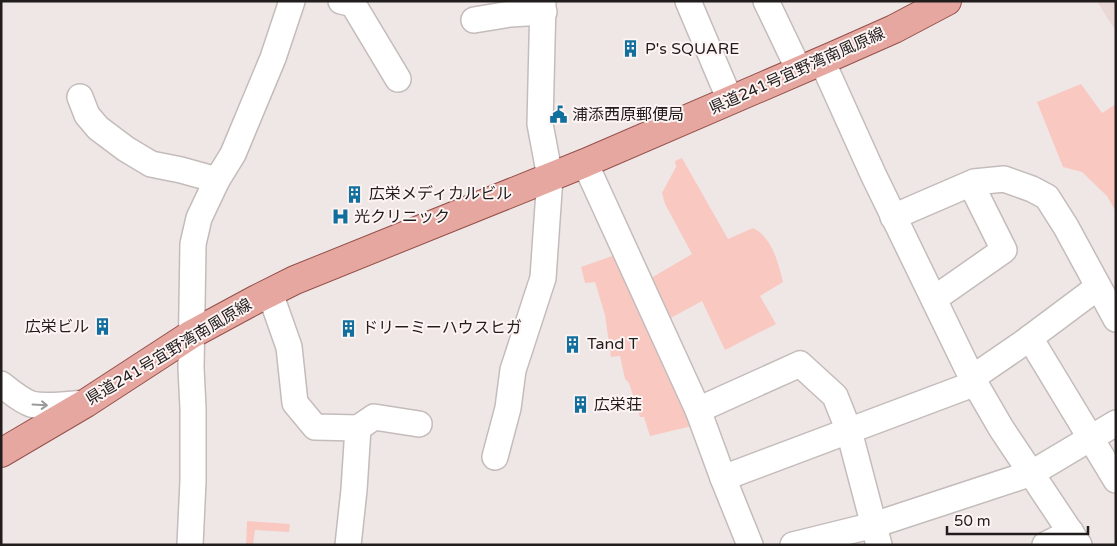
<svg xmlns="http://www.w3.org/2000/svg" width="1117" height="546" font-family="'Varela Round','Noto Sans JP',sans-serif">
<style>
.built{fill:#e9d8d6}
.green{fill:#f9c8c1}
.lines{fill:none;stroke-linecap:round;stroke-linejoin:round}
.minor-casing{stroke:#c4bcbb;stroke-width:28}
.major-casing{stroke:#955049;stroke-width:30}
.minor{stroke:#fff;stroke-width:25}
.major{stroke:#e5a7a0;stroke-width:28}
.oneway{stroke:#9b9999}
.labels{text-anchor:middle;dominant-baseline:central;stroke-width:4;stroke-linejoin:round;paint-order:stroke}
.poi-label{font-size:16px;fill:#201d1c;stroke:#fdf4f3;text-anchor:start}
.street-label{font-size:16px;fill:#201d1c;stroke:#fdf4f3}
</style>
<rect width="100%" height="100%" fill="#efe7e6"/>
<path class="built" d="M 1097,1 L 1116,1 L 1116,31 L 1106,16 Z"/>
<g class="green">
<path d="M 1081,84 L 1102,113 L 1116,104 L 1116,212 L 1107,196 L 1082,172 L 1063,167 L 1037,102 Z"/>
<path d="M 682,158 L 728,239 L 753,228 C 772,237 778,262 783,282 L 760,296 L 776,324 L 725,350 L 702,301 L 667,320 L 646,281 L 692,254 L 665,204 L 662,193 L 676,167 L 675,161 Z"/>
<path d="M 615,255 L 692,426 L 650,436 L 644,417 L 640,417 L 629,383 L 625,379 L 620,356 L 611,357 L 605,315 L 595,282 L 585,283 L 581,267 Z"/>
<path d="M 247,521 L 290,524 L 289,532 L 255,530 L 253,545 L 246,545 Z"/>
</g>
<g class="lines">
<defs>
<g id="minor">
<path d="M 341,1 L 353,4 L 398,79"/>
<path d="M 688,1 L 730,100"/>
<path d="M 766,1 L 799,70"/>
<path d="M 474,20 L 510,14 L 544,12"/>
<path d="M 822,61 L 873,174 L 972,378 L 1001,428 L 1079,545"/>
<path d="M 80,97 L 87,115 L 98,128 L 126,149 L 151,164 L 181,170 L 217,180"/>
<path d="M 585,163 L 698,410 L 723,478 L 750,545"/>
<path d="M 893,217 L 974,182 L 1004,179 L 1032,189 L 1047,197 L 1066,227 L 1116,319"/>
<path d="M 270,293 L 289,347 L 295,403 L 315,427 L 358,428 L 354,490 L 348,545"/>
<path d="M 934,299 L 1004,250 L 971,184"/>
<path d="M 1030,338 L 1116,480"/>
<path d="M 972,378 L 1023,343 L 1098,287"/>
<path d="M 1,384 C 10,391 20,400 31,404 C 47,408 69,404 86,403"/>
<path d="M 698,410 L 800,364 L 835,396 L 849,431 L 879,545"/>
<path d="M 358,428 L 374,417 L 419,424"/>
<path d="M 495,457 L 508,408 L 513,370 L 543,278 L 550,177 L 540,124 L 543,1"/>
<path d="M 723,478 L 976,383"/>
<path d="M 190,545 L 193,481 L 193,408 L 191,368 L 193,244 L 199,218 L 217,180 L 233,154 L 273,58 L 292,1"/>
<path d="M 793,545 L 874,525 L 1032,473 L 1116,423"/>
<path d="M 1045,545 L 1071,532"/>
</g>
<path id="major" d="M 1,453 L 86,403 L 192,334 L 255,300 L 295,280 L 585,163 L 833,56 L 894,29 L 947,1"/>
</defs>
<use href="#minor" class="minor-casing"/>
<use href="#major" class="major-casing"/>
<use href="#minor" class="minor"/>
<use href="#major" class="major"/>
</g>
<defs><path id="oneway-shaft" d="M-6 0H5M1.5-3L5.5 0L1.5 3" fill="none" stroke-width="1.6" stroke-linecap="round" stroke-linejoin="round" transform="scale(1.25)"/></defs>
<use class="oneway" href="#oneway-shaft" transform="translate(40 405) rotate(3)"/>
<defs>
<symbol id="building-bare" viewBox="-9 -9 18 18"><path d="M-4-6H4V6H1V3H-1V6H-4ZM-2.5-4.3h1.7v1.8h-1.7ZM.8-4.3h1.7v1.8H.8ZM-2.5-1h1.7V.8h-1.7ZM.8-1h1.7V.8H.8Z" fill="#106f9d" stroke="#fdf4f3" stroke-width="2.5" paint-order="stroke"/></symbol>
<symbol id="civic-bare" viewBox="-9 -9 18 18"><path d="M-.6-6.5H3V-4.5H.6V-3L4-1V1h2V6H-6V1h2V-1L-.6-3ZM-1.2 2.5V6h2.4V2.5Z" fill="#106f9d" stroke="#fdf4f3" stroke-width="2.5" paint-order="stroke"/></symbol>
<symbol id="hospital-bare" viewBox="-9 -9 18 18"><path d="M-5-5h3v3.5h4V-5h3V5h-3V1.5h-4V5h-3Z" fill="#106f9d" stroke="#fdf4f3" stroke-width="2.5" paint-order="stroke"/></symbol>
</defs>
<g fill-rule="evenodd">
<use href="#building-bare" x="618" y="36" width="25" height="25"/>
<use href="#civic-bare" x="546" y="102" width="25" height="25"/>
<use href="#building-bare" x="342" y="182" width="25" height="25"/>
<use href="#hospital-bare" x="328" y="204" width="25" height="25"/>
<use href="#building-bare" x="90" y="314" width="25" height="25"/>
<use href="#building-bare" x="336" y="316" width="25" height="25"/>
<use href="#building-bare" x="560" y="332" width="25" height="25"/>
<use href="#building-bare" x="568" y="392" width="25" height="25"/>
</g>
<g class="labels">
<g class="poi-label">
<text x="645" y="49">P's SQUARE</text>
<text x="572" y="115">浦添西原郵便局</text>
<text x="369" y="194">広栄メディカルビル</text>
<text x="354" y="217">光クリニック</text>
<text x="89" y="327" text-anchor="end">広栄ビル</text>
<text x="362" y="328">ドリーミーハウスヒガ</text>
<text x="587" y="344">Tand T</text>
<text x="594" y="405">広栄荘</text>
</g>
<g class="street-label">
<text transform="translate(797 71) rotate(-24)">県道241号宜野湾南風原線</text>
<text transform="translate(169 352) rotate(-31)">県道241号宜野湾南風原線</text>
</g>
</g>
<rect width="1117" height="546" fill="none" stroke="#201d1c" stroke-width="5"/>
<path d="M947 526v8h141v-8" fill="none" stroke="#201d1c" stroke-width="2.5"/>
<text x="954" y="526" font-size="15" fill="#201d1c" stroke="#fdf4f3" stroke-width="4" paint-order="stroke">50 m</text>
</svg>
